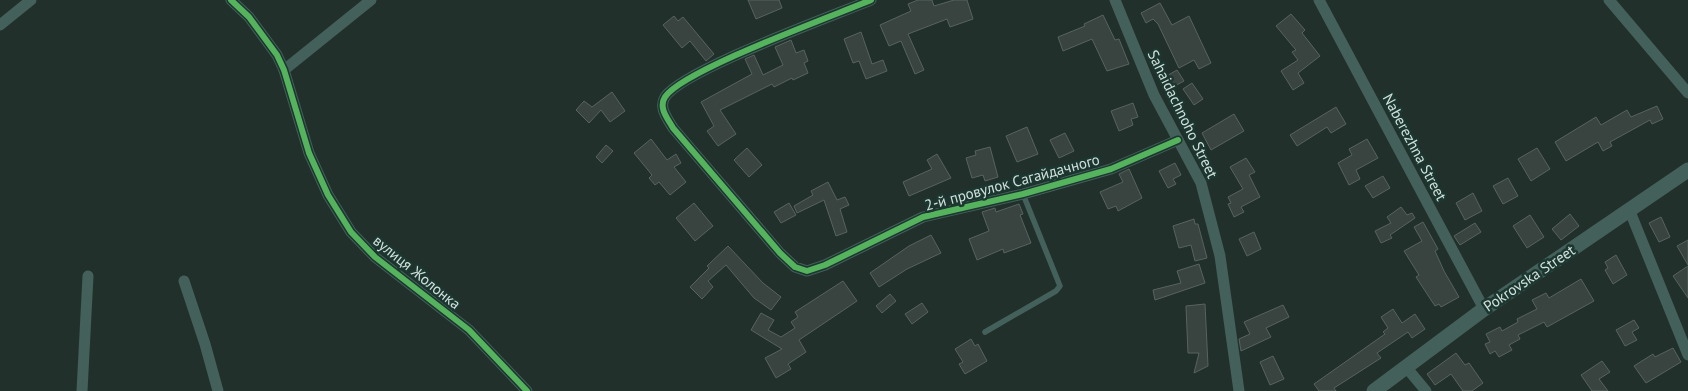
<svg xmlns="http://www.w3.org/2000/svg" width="1688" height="391" font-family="'PT Sans',sans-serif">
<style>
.building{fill:#394441;stroke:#57635f}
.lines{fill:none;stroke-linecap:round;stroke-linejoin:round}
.service{stroke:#43605a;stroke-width:5.5}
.minor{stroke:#43605a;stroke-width:11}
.tertiary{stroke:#43605a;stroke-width:15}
.cycleway-casing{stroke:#1c3630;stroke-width:9}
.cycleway{stroke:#56b35d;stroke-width:6}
.labels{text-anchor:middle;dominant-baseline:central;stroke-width:5;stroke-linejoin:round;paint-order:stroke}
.street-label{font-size:15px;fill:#d1e0db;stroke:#1c3630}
</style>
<rect width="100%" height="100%" fill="#22302c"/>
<g class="building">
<path d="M 748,0 L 779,0 L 782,8 L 756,19 Z"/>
<path d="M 918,0 L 932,0 L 934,6 L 954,0 L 967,0 L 973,19 L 950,27 L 947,19 L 908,34 L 924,70 L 915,74 L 901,41 L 889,46 L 880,25 L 911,11 L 908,4 Z"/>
<path d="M 1160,3 L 1172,25 L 1189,16 L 1211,63 L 1199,69 L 1194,60 L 1179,68 L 1158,24 L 1153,19 L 1146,23 L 1141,13 Z"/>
<path d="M 1291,14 L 1305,30 L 1302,33 L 1320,56 L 1298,73 L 1304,83 L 1293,90 L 1281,71 L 1298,60 L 1292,52 L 1296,50 L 1276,26 Z"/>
<path d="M 1103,15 L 1115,40 L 1119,39 L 1129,64 L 1107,71 L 1092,39 L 1063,51 L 1058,37 L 1085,26 L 1084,24 Z"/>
<path d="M 674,16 L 678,21 L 683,17 L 714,54 L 706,61 L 690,41 L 682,48 L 663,25 Z"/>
<path d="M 861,32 L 872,64 L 883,60 L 887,71 L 866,79 L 859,61 L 853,63 L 844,39 Z"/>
<path d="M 791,40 L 796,53 L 804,50 L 808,61 L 804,63 L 808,73 L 793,80 L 792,78 L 774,87 L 772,84 L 720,110 L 736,134 L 718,146 L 707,131 L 714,126 L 701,102 L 752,74 L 745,59 L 754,55 L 763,75 L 783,65 L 775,47 Z"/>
<path d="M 1177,70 L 1184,81 L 1169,89 L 1163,78 Z"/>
<path d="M 1192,83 L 1203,99 L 1194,105 L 1183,89 Z"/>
<path d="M 612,92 L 625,111 L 610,122 L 601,110 L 589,123 L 576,110 L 584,101 L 592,107 Z"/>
<path d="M 1133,103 L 1138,117 L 1131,119 L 1133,125 L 1119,131 L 1111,111 Z"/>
<path d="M 1657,106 L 1663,119 L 1652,124 L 1650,120 L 1610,142 L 1612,146 L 1603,151 L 1598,142 L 1566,161 L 1555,142 L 1596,117 L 1601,125 L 1627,110 L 1631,117 Z"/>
<path d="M 1336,107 L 1346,124 L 1331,133 L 1327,127 L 1297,146 L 1290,135 Z"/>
<path d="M 1234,114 L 1244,131 L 1211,150 L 1202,133 Z"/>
<path d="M 1027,127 L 1038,154 L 1017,162 L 1006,136 Z"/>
<path d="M 1065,133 L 1074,151 L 1059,158 L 1050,140 Z"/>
<path d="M 651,139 L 667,160 L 676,154 L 681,163 L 674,167 L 686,182 L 670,195 L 659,182 L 655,185 L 649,178 L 652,175 L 634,153 Z"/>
<path d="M 1367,139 L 1378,158 L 1356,170 L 1360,179 L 1349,185 L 1338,163 L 1352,155 L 1349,149 Z"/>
<path d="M 606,145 L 613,151 L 602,163 L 596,157 Z"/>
<path d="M 990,147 L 998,177 L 985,181 L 983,175 L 972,178 L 966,158 L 976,155 L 975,151 Z"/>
<path d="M 747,148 L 762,165 L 749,177 L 734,160 Z"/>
<path d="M 1537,148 L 1550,169 L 1531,181 L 1518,159 Z"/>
<path d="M 937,154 L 951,178 L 909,196 L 903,182 L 932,169 L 927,160 Z"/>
<path d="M 1246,158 L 1255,172 L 1249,175 L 1260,197 L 1241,207 L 1244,212 L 1234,217 L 1228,204 L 1231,203 L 1228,197 L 1243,189 L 1230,167 Z"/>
<path d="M 1175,163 L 1181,175 L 1173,179 L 1176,184 L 1168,188 L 1159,171 Z"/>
<path d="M 1129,169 L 1142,198 L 1118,211 L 1116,206 L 1108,209 L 1100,192 L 1123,182 L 1119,174 Z"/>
<path d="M 1383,176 L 1390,188 L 1373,198 L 1365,186 Z"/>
<path d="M 1508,178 L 1518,196 L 1503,204 L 1493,186 Z"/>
<path d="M 828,182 L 837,200 L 845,197 L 849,205 L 840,209 L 847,232 L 836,236 L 824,200 L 797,213 L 794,206 L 813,195 L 811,191 Z"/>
<path d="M 1473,193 L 1482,211 L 1465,220 L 1456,203 Z"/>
<path d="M 694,203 L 713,226 L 695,241 L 676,218 Z"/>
<path d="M 789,203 L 796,215 L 781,223 L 774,212 Z"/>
<path d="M 1019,204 L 1023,214 L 1020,215 L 1031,243 L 1004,253 L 1003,249 L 977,260 L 969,239 L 989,231 L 982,212 L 995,208 L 996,212 Z"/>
<path d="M 1401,207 L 1407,215 L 1412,213 L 1415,218 L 1390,235 L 1392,238 L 1381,243 L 1375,231 L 1391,223 L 1387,217 Z"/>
<path d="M 1570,214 L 1579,226 L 1561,240 L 1552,229 Z"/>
<path d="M 1530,215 L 1544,237 L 1527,248 L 1513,226 Z"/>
<path d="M 1661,217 L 1670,237 L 1659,242 L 1649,223 Z"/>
<path d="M 1194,219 L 1195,224 L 1198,224 L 1207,258 L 1195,261 L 1191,245 L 1179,248 L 1173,226 Z"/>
<path d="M 1423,222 L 1438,249 L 1435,251 L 1444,271 L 1459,297 L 1441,307 L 1439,304 L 1435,306 L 1416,277 L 1419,275 L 1404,251 L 1422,241 L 1414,227 Z"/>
<path d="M 1475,223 L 1481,232 L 1460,245 L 1454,236 Z"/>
<path d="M 1254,232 L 1261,249 L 1247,256 L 1239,239 Z"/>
<path d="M 931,235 L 941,253 L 907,269 L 879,287 L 870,273 L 909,246 Z"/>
<path d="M 1688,240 L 1688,265 L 1677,246 Z"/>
<path d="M 728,246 L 763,283 L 781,297 L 771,310 L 754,298 L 726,265 L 708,281 L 713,287 L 702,299 L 690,287 L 709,268 L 707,266 Z"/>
<path d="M 1616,255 L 1627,275 L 1613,284 L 1605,270 L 1608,268 L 1605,262 Z"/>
<path d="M 1199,264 L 1205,283 L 1155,300 L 1153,290 L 1181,283 L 1177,271 Z"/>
<path d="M 1688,266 L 1688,298 L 1673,276 Z"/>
<path d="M 1581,279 L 1594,301 L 1547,327 L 1544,322 L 1518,335 L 1520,339 L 1509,345 L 1512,350 L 1499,357 L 1495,351 L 1490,354 L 1485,344 L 1490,342 L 1486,334 L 1500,327 L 1502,331 L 1518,322 L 1517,319 L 1537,309 L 1532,300 L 1546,293 L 1549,298 Z"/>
<path d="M 843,281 L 857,301 L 799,340 L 806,352 L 788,364 L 791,369 L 776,378 L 765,358 L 782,349 L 751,330 L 761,313 L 774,320 L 768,330 L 781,337 L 795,328 L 791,322 L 798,317 L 795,312 Z"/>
<path d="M 890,294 L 896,301 L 882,313 L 876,306 Z"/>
<path d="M 922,303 L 928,312 L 912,324 L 905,314 Z"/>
<path d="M 1205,304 L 1208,366 L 1194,373 L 1199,353 L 1188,353 L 1186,306 Z"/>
<path d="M 1283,305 L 1289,317 L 1266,328 L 1271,337 L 1241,351 L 1239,339 L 1250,334 L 1244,322 Z"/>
<path d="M 1393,309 L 1402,323 L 1415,314 L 1425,329 L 1412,338 L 1408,332 L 1377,353 L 1381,358 L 1334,388 L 1336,391 L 1319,391 L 1314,384 L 1385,334 L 1383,332 L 1388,328 L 1381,317 Z"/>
<path d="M 1634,320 L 1639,328 L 1632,332 L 1637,340 L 1625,346 L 1616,330 Z"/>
<path d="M 971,339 L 975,346 L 978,344 L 987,361 L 965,374 L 959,364 L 963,362 L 955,349 Z"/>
<path d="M 1673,348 L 1681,362 L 1646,383 L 1634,366 L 1653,354 L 1655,357 Z"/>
<path d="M 1456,353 L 1465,365 L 1469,363 L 1483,383 L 1472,391 L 1463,391 L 1451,374 L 1435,385 L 1427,374 Z"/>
<path d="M 1273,356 L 1284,379 L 1270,385 L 1260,362 Z"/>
<path d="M 1602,361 L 1610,372 L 1599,379 L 1608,391 L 1592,391 L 1581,375 Z"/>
</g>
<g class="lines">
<path class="service" d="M 985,332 L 1056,291 L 1060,286 L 1023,194"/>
<g class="minor">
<path d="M 231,0 L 249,17 L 277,55 L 284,70 L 309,153 L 328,195 L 351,232 L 375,257 L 469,330 L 527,391"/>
<path d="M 871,0 C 833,16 683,70 665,97 C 658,108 668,119 673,128 L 780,253 L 795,267 L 807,271 L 825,265 L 923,217 L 1023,194 L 1111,169 L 1178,140"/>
<path d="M 1115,0 L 1154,95 L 1201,183 L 1220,256 L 1239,391"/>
<path d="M 1319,0 L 1484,309"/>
<path d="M 1609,0 L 1688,93"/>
<path d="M 0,25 L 31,0"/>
<path d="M 284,70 L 371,0"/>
<path d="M 1629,209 L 1688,355"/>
<path d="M 184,281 L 205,344 L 218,391"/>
<path d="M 1406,367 L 1426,391"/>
<path d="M 82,391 L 88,276"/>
</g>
<path class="tertiary" d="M 1374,391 L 1484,309 L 1688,170"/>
<defs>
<g id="cycleway">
<path d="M 231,0 L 249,17 L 277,55 L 284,70 L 309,153 L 328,195 L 351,232 L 375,257 L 469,330 L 527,391"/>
<path d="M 871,0 C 833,16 683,70 665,97 C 658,108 668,119 673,128 L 780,253 L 795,267 L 807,271 L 825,265 L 923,217 L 1023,194 L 1111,169 L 1178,140"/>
</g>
</defs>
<use href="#cycleway" class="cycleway-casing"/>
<use href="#cycleway" class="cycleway"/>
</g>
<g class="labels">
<g class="street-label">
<text transform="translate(1183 114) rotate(64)">Sahaidachnoho Street</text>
<text transform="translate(1415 147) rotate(62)">Naberezhna Street</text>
<text transform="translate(1012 182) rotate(-15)">2-й провулок Сагайдачного</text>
<text transform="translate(417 272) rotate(39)">вулиця Жолонка</text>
<text transform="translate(1529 278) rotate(-34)">Pokrovska Street</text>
</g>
</g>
</svg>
